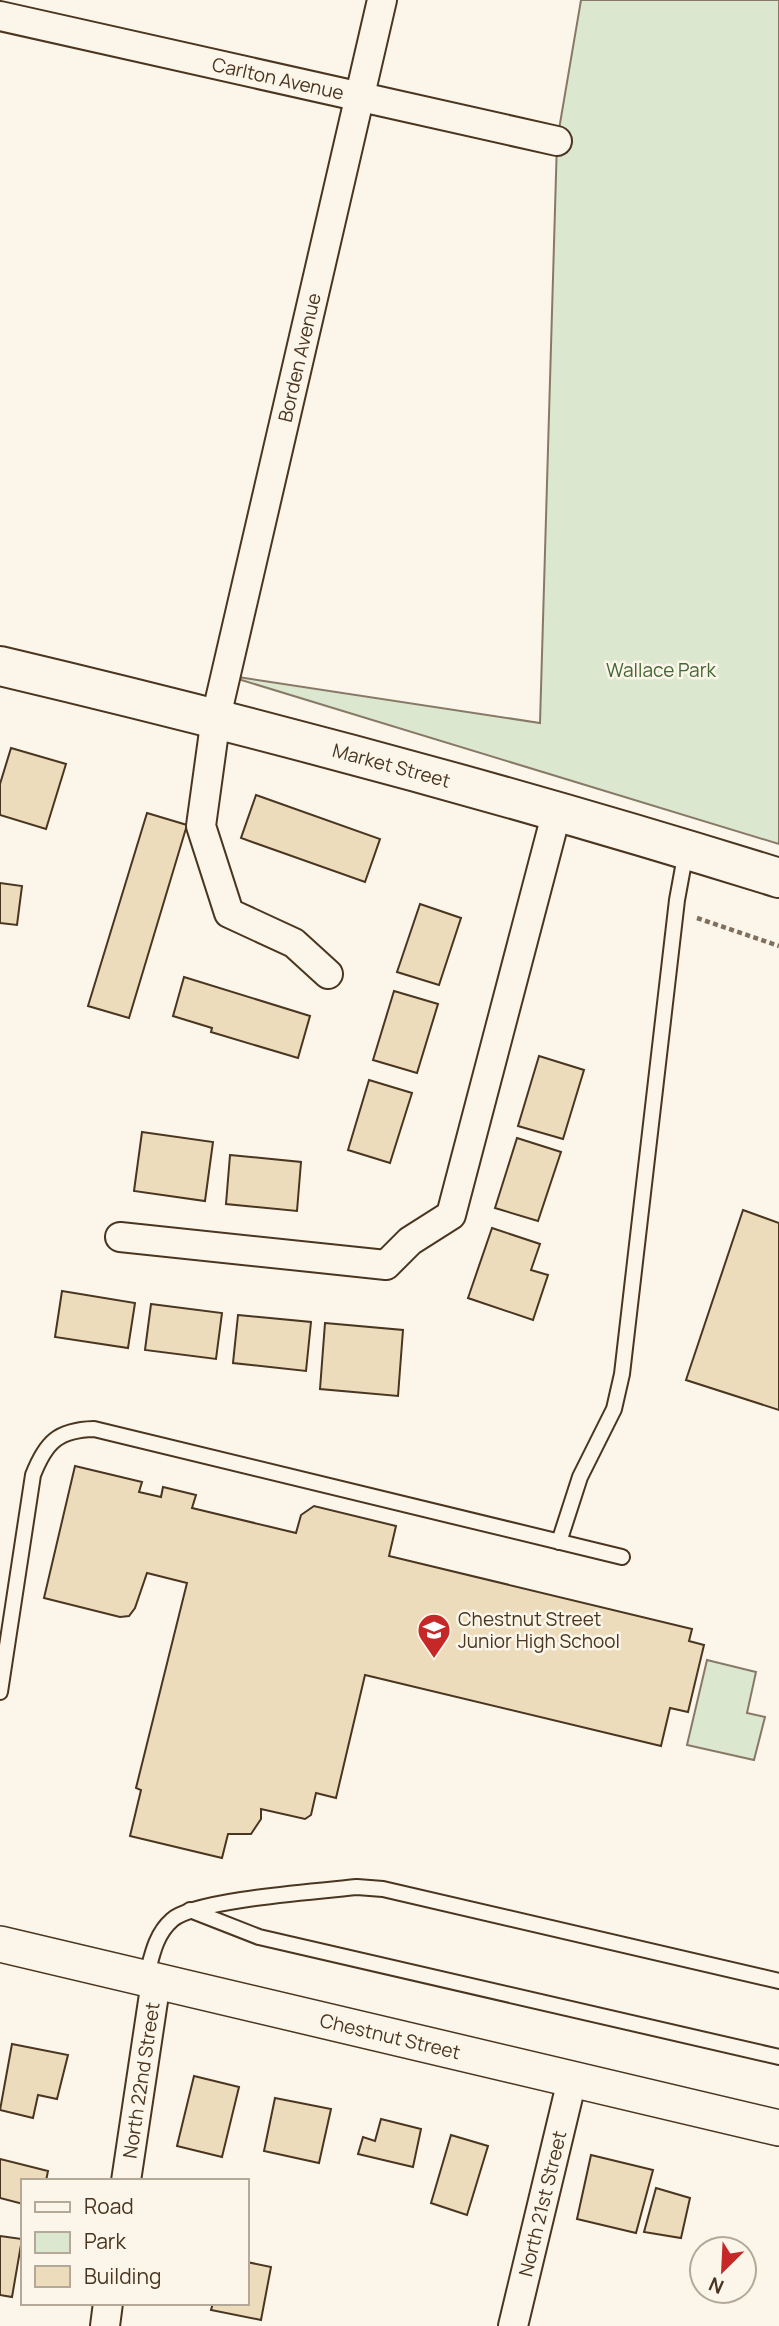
<svg xmlns="http://www.w3.org/2000/svg" width="779" height="2326" font-family="Manrope,sans-serif">
<style>
.green{fill:#dce7d0;stroke:#887966;stroke-width:2}
.building{fill:#ecdcbc;stroke:#4a3520;stroke-width:2}
.lines{fill:none;stroke-linecap:round;stroke-linejoin:round}
.service-casing{stroke:#4a3520;stroke-width:18}
.minor-casing{stroke:#4a3520;stroke-width:32}
.tertiary-casing{stroke:#4a3520;stroke-width:38}
.primary-casing{stroke:#4a3520;stroke-width:42}
.path{stroke:#7f6f5c;stroke-width:4.5;stroke-dasharray:5 3.5;stroke-linecap:butt}
.service{stroke:#fbf6e9;stroke-width:14}
.minor{stroke:#fbf6e9;stroke-width:28}
.tertiary{stroke:#fbf6e9;stroke-width:35}
.primary{stroke:#fbf6e9;stroke-width:38}
.labels{text-anchor:middle;dominant-baseline:central;stroke-width:5;stroke-linejoin:round;paint-order:stroke}
.street-label{font-size:19px;fill:#4a3520;stroke:#fbf6e9}
.park-label{font-size:19px;fill:#436837;stroke:#fbf6e9}
.poi-label{font-size:19px;fill:#4a3520;stroke:#fbf6e9;text-anchor:start}
</style>
<rect width="100%" height="100%" fill="#fbf6e9"/>
<g class="green">
<path d="M 581,0 L 779,0 L 779,844 L 225,675 L 540,723 L 557,141 Z"/>
<path d="M 707,1660 L 756,1672 L 747,1713 L 765,1717 L 754,1760 L 687,1745 Z"/>
</g>
<g class="building">
<path d="M 11,748 L 66,764 L 46,829 L 0,815 L 0,784 Z"/>
<path d="M 256,795 L 380,839 L 365,882 L 241,838 Z"/>
<path d="M 147,813 L 187,825 L 129,1018 L 88,1006 Z"/>
<path d="M 0,883 L 22,886 L 17,925 L 0,923 Z"/>
<path d="M 420,904 L 461,918 L 439,985 L 397,972 Z"/>
<path d="M 184,977 L 310,1016 L 298,1058 L 211,1032 L 212,1028 L 173,1016 Z"/>
<path d="M 394,991 L 438,1004 L 417,1073 L 373,1060 Z"/>
<path d="M 539,1056 L 584,1070 L 563,1139 L 518,1126 Z"/>
<path d="M 369,1080 L 412,1093 L 390,1163 L 348,1150 Z"/>
<path d="M 142,1132 L 213,1142 L 205,1201 L 134,1191 Z"/>
<path d="M 517,1138 L 561,1152 L 538,1221 L 495,1208 Z"/>
<path d="M 230,1155 L 301,1162 L 297,1211 L 226,1204 Z"/>
<path d="M 743,1210 L 779,1223 L 779,1410 L 686,1380 Z"/>
<path d="M 492,1228 L 540,1244 L 531,1270 L 548,1275 L 533,1320 L 468,1298 Z"/>
<path d="M 62,1291 L 135,1303 L 128,1348 L 55,1337 Z"/>
<path d="M 151,1304 L 222,1313 L 216,1359 L 145,1350 Z"/>
<path d="M 238,1315 L 311,1322 L 306,1371 L 233,1363 Z"/>
<path d="M 325,1323 L 403,1330 L 398,1396 L 320,1389 Z"/>
<path d="M 75,1466 L 142,1482 L 139,1492 L 161,1497 L 163,1487 L 196,1495 L 192,1508 L 296,1533 L 301,1515 L 314,1506 L 396,1526 L 389,1556 L 692,1629 L 689,1641 L 704,1645 L 688,1712 L 670,1708 L 661,1746 L 365,1675 L 336,1798 L 316,1793 L 311,1815 L 305,1819 L 261,1809 L 261,1819 L 251,1834 L 228,1834 L 222,1858 L 130,1836 L 141,1790 L 136,1788 L 187,1583 L 147,1573 L 135,1608 L 129,1616 L 120,1617 L 44,1598 Z"/>
<path d="M 12,2044 L 68,2055 L 57,2099 L 38,2095 L 33,2118 L 0,2110 Z"/>
<path d="M 194,2076 L 239,2087 L 222,2157 L 177,2146 Z"/>
<path d="M 275,2098 L 331,2109 L 319,2163 L 264,2151 Z"/>
<path d="M 381,2119 L 421,2129 L 413,2167 L 358,2154 L 363,2137 L 375,2141 Z"/>
<path d="M 451,2135 L 488,2146 L 467,2215 L 431,2203 Z"/>
<path d="M 591,2155 L 653,2170 L 636,2233 L 577,2219 Z"/>
<path d="M 0,2159 L 48,2171 L 46,2181 L 23,2181 L 23,2204 L 0,2198 Z"/>
<path d="M 656,2188 L 690,2198 L 681,2238 L 644,2232 Z"/>
<path d="M 0,2236 L 22,2239 L 12,2297 L 0,2295 Z"/>
<path d="M 247,2262 L 271,2267 L 261,2320 L 211,2310 L 213,2303 L 247,2303 Z"/>
</g>
<g class="lines">
<defs>
<g id="service">
<path d="M 559,1542 L 580,1477 L 614,1409 L 622,1374 L 677,900 L 686,851"/>
<path d="M 0,1692 L 33,1475 C 46,1442 58,1430 94,1429 L 622,1557"/>
<path d="M 190,1910 L 259,1937 L 779,2057"/>
<path d="M 146,1978 C 152,1956 155,1935 172,1920 C 193,1900 321,1891 357,1887 L 383,1889 L 779,1981"/>
</g>
<g id="minor">
<path id="s1" d="M 0,16 L 557,141"/>
<path id="s2" d="M 328,974 L 294,943 L 229,913 L 201,826 L 216,717 L 382,0"/>
<path d="M 120,1237 L 386,1265 L 410,1241 L 451,1215 L 557,811"/>
<path id="s3" d="M 126,2181 L 156,1981"/>
<path d="M 105,2326 L 108,2303"/>
<path id="s4" d="M 513,2326 L 572,2080"/>
</g>
<g id="tertiary">
<path id="s5" d="M 0,1944 L 779,2128"/>
</g>
<g id="primary">
<path id="s6" d="M 0,666 C 262,728 522,798 779,878"/>
</g>
</defs>
<use href="#service" class="service-casing"/>
<use href="#minor" class="minor-casing"/>
<use href="#tertiary" class="tertiary-casing"/>
<use href="#primary" class="primary-casing"/>
<path class="path" d="M 697,918 L 779,946"/>
<use href="#service" class="service"/>
<use href="#minor" class="minor"/>
<use href="#tertiary" class="tertiary"/>
<use href="#primary" class="primary"/>
</g>
<defs>
<symbol id="school-pin" viewBox="-11 -11 22 30"><path d="M0 17L-7.5 6A9.5 9.5 0 1 1 7.5 6Z" fill="#c62828" stroke="#fbf6e9"/><path d="M0-5L7-2L0 1L-7-2ZM-4 1L0 2.5L4 1V4Q0 6-4 4Z" fill="#fff"/></symbol>
</defs>
<g fill-rule="evenodd">
<use href="#school-pin" x="415" y="1611" width="38" height="52"/>
</g>
<g class="labels">
<g class="street-label">
<text stroke="none"><textPath href="#s1" startOffset="285">Carlton Avenue</textPath></text>
<text stroke="none"><textPath href="#s2" startOffset="688">Borden Avenue</textPath></text>
<text stroke="none"><textPath href="#s6" startOffset="404">Market Street</textPath></text>
<text stroke="none"><textPath href="#s5" startOffset="401">Chestnut Street</textPath></text>
<text stroke="none"><textPath href="#s3" startOffset="102">North 22nd Street</textPath></text>
<text stroke="none"><textPath href="#s4" startOffset="126">North 21st Street</textPath></text>
</g>
<g class="park-label">
<text x="661" y="670">Wallace Park</text>
</g>
<g class="poi-label">
<text x="458" y="1619">Chestnut Street<tspan x="458" dy="22">Junior High School</tspan></text>
</g>
</g>
<rect x="21" y="2179" width="228" height="126" fill="#fbf6e9" stroke="#b4a999" stroke-width="2"/>
<rect x="35" y="2202" width="35" height="10" fill="#fbf6e9" stroke="#b4a999" stroke-width="2"/>
<text x="84" y="2214" font-size="21" fill="#4a3520">Road</text>
<rect x="35" y="2232" width="35" height="21" fill="#dce7d0" stroke="#b4a999" stroke-width="2"/>
<text x="84" y="2249" font-size="21" fill="#4a3520">Park</text>
<rect x="35" y="2266" width="35" height="21" fill="#ecdcbc" stroke="#b4a999" stroke-width="2"/>
<text x="84" y="2284" font-size="21" fill="#4a3520">Building</text>
<g transform="translate(723 2270) rotate(204)"><circle r="33" fill="#fbf6e9" stroke="#b4a999" stroke-width="2"/>
<path d="M0-5L12 26L0 18L-12 26Z" fill="#c62828"/>
<text y="-10" font-size="19" font-weight="bold" text-anchor="middle" fill="#4a3520">N</text>
</g>
</svg>
